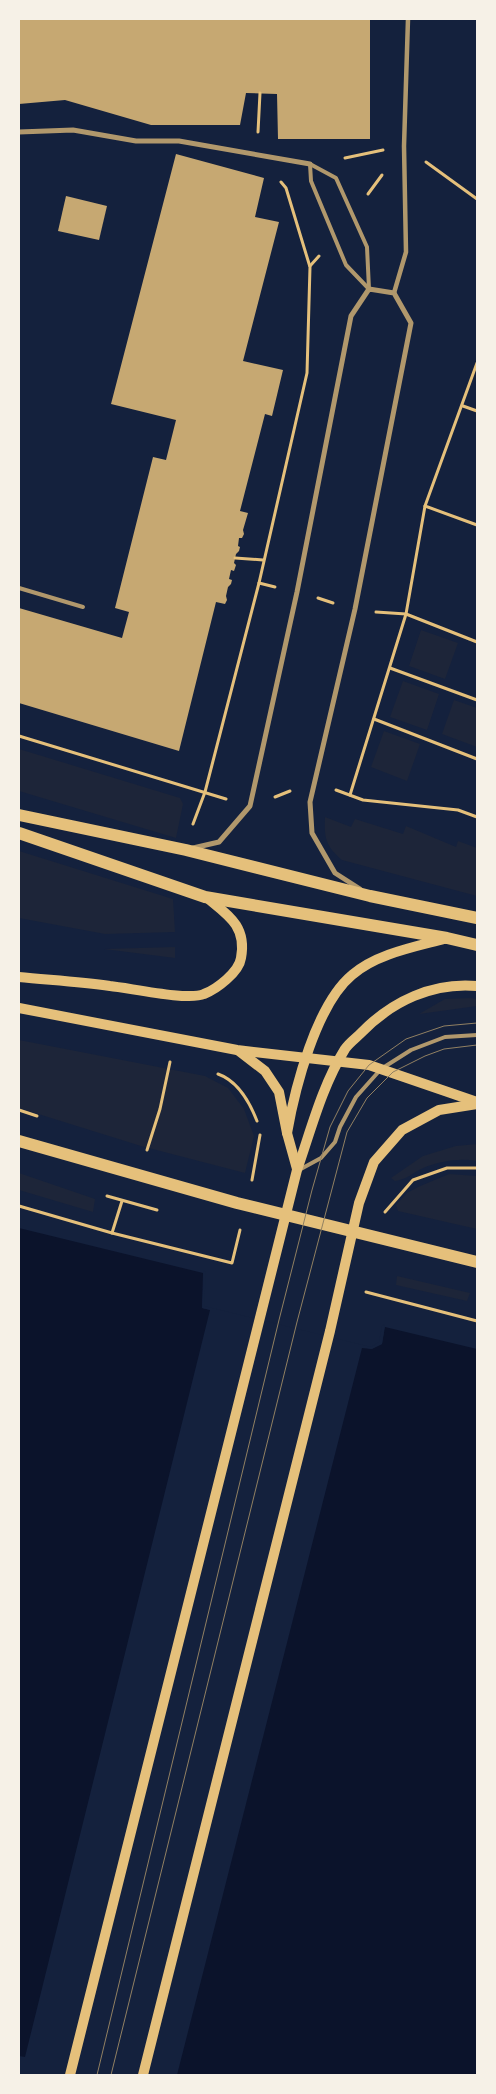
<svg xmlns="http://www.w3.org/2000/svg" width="496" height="2094" font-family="'Titillium Web',sans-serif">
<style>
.green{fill:#1d2539}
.water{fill:#0b132b}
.pier{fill:#14213d}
.building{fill:#c6a872}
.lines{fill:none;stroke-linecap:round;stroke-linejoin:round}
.path{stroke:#e5c07b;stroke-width:3}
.service{stroke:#b1986c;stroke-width:4}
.pedestrian{stroke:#b1986c;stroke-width:4.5}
.minor{stroke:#b1986c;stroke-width:5}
.secondary{stroke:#e5c07b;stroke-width:10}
.primary{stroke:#e5c07b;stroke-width:12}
.tram{stroke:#918062;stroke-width:1}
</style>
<rect width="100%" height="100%" fill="#14213d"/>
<g class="green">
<path d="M 421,630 L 458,643 L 445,679 L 409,666 Z"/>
<path d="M 403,681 L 439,694 L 427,730 L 390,717 Z"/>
<path d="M 454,700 L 477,708 L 477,747 L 442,734 Z"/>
<path d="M 384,731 L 420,744 L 407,781 L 371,767 Z"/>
<path d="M 19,749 L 180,798 L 183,804 L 176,838 L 19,791 Z"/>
<path d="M 325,817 L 351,827 L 355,819 L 403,834 L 406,826 L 456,847 L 458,841 L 477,848 L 477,896 L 342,860 C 326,846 324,839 325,817 Z"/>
<path d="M 19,851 L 173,899 L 175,932 L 105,934 L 19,918 Z"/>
<path d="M 175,947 L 175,958 L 104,949 Z"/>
<path d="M 471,998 L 477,999 L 477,1006 L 419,1014 L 445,999 Z"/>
<path d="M 19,1040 L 205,1076 L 228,1088 L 244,1109 L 254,1136 L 245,1173 L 141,1146 L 19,1108 Z"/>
<path d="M 477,1144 L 477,1161 C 459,1158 441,1161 423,1168 C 414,1172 406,1180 395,1181 L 391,1178 L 423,1156 L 456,1146 Z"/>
<path d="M 19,1173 L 95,1199 L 93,1212 L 19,1190 Z"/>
<path d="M 449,1174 L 477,1176 L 477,1229 L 398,1211 L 396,1205 L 407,1193 L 418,1187 Z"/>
<path d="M 397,1276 L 470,1293 L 467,1301 L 396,1285 Z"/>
</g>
<path class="water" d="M 19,1228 L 203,1273 L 202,1308 L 371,1349 L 382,1344 L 385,1327 L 477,1349 L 477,2075 L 19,2075 Z"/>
<path class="pier" d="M 204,1270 L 206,1273 L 204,1306 L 371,1347 L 379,1342 L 382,1326 L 385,1324 L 382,1344 L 372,1349 L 362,1348 L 177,2075 L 20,2075 L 19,2056 L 25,2057 L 210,1310 L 202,1308 Z"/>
<g class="building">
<path d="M 19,19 L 370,19 L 370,139 L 278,139 L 277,94 L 246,93 L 240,125 L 151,125 L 65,100 L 19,104 Z"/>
<path d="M 176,154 L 264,178 L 255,217 L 279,222 L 243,361 L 283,370 L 272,416 L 265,414 L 240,511 L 248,513 L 243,530 L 244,534 L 242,538 L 239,538 L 238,546 L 240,547 L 239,551 L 236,554 L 234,563 L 236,565 L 234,571 L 231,570 L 229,579 L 232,580 L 231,584 L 228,587 L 226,596 L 227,600 L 225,604 L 216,602 L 179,751 L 19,703 L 19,608 L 122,638 L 129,612 L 115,608 L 153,457 L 166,460 L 176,420 L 111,404 Z"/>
<path d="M 66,196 L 107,206 L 99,240 L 58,231 Z"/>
</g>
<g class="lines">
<g class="path">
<path d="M 258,132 L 260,93"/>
<path d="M 345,158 L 383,150"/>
<path d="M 426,162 L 477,199"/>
<path d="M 368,194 L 382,175"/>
<path d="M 310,266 L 319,256"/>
<path d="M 477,363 L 425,506 L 477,525"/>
<path d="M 463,406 L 477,411"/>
<path d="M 235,558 L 263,560"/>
<path d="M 259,583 L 275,587"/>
<path d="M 318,598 L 333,603"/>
<path d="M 376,612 L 406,614 L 477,642"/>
<path d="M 390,668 L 477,700"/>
<path d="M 374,719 L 477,759"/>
<path d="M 19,736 L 226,799"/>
<path d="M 336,790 L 363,800 L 458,810 L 477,817"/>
<path d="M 350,795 L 406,614 L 425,506"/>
<path d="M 275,797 L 290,791"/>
<path d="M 193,824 L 205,792 L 259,583 L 307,373 L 310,267 L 286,188 L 281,182"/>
<path d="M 218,1074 C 238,1081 250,1103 257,1121"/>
<path d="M 19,1110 L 37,1116"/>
<path d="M 147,1150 L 160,1109 L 170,1062"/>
<path d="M 252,1180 L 260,1135"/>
<path d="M 107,1196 L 157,1210"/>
<path d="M 19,1206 L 112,1233 L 232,1263 L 240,1230"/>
<path d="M 385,1212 L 413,1180 L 447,1168 L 477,1168"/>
<path d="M 112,1233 L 122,1201"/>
<path d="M 366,1292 L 477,1321"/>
</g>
<g class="service">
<path d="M 310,164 L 336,178 L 367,247 L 369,289"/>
<path d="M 310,164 L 311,181 L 346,265 L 368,288"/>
<path d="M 19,588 L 83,607"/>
<path d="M 299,1170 L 321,1158 L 335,1142 L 340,1127 L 356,1097 L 381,1069 L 411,1050 L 445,1037 L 477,1035"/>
</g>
<path class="pedestrian" d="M 394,293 L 406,252 L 404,146 L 408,19"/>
<g class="minor">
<path d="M 19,132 L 73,130 L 136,141 L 179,141 L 310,164"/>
<path d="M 193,848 L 219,842 L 250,806 L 297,592 L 351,316 L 369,289 L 394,293 L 411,323 L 355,609 L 310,802 L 312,833 L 335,873 L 360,889"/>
</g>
<g class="secondary">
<path d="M 19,977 C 49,980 80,982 110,986 C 130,988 188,1001 204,994 C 217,989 239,972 241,958 C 247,926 228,915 206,897"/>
<path d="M 19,1008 L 237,1050 L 369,1065 L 477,1102"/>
<path d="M 239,1051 L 265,1071 L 279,1092 L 287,1133 L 297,1169"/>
<path d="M 287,1133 C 295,1088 316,1005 352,975 C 376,954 414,947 444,939"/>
<path d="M 70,2075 L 297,1170 C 311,1130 322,1086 345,1049 C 349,1043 356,1038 361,1033 C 392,1001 433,982 477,986"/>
<path d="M 143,2075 L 330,1331 L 359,1203 L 374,1162 L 402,1130 L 439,1110 L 477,1104"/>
</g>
<g class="primary">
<path d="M 19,815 L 186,850 L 370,896 L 477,918"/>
<path d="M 19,833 L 205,897 L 447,938 L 477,945"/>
<path d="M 19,1141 L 237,1203 L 477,1262"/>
</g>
<g class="tram">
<path d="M 97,2075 L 279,1320 L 312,1190 L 330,1127 L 348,1091 L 369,1065 L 406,1039 L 444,1026 L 477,1023"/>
<path d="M 111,2075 L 297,1322 L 347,1132 L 367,1098 L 393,1072 L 425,1056 L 444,1049 L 477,1045"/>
</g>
</g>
<rect width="496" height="2094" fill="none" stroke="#f6f1e7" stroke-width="40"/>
</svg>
